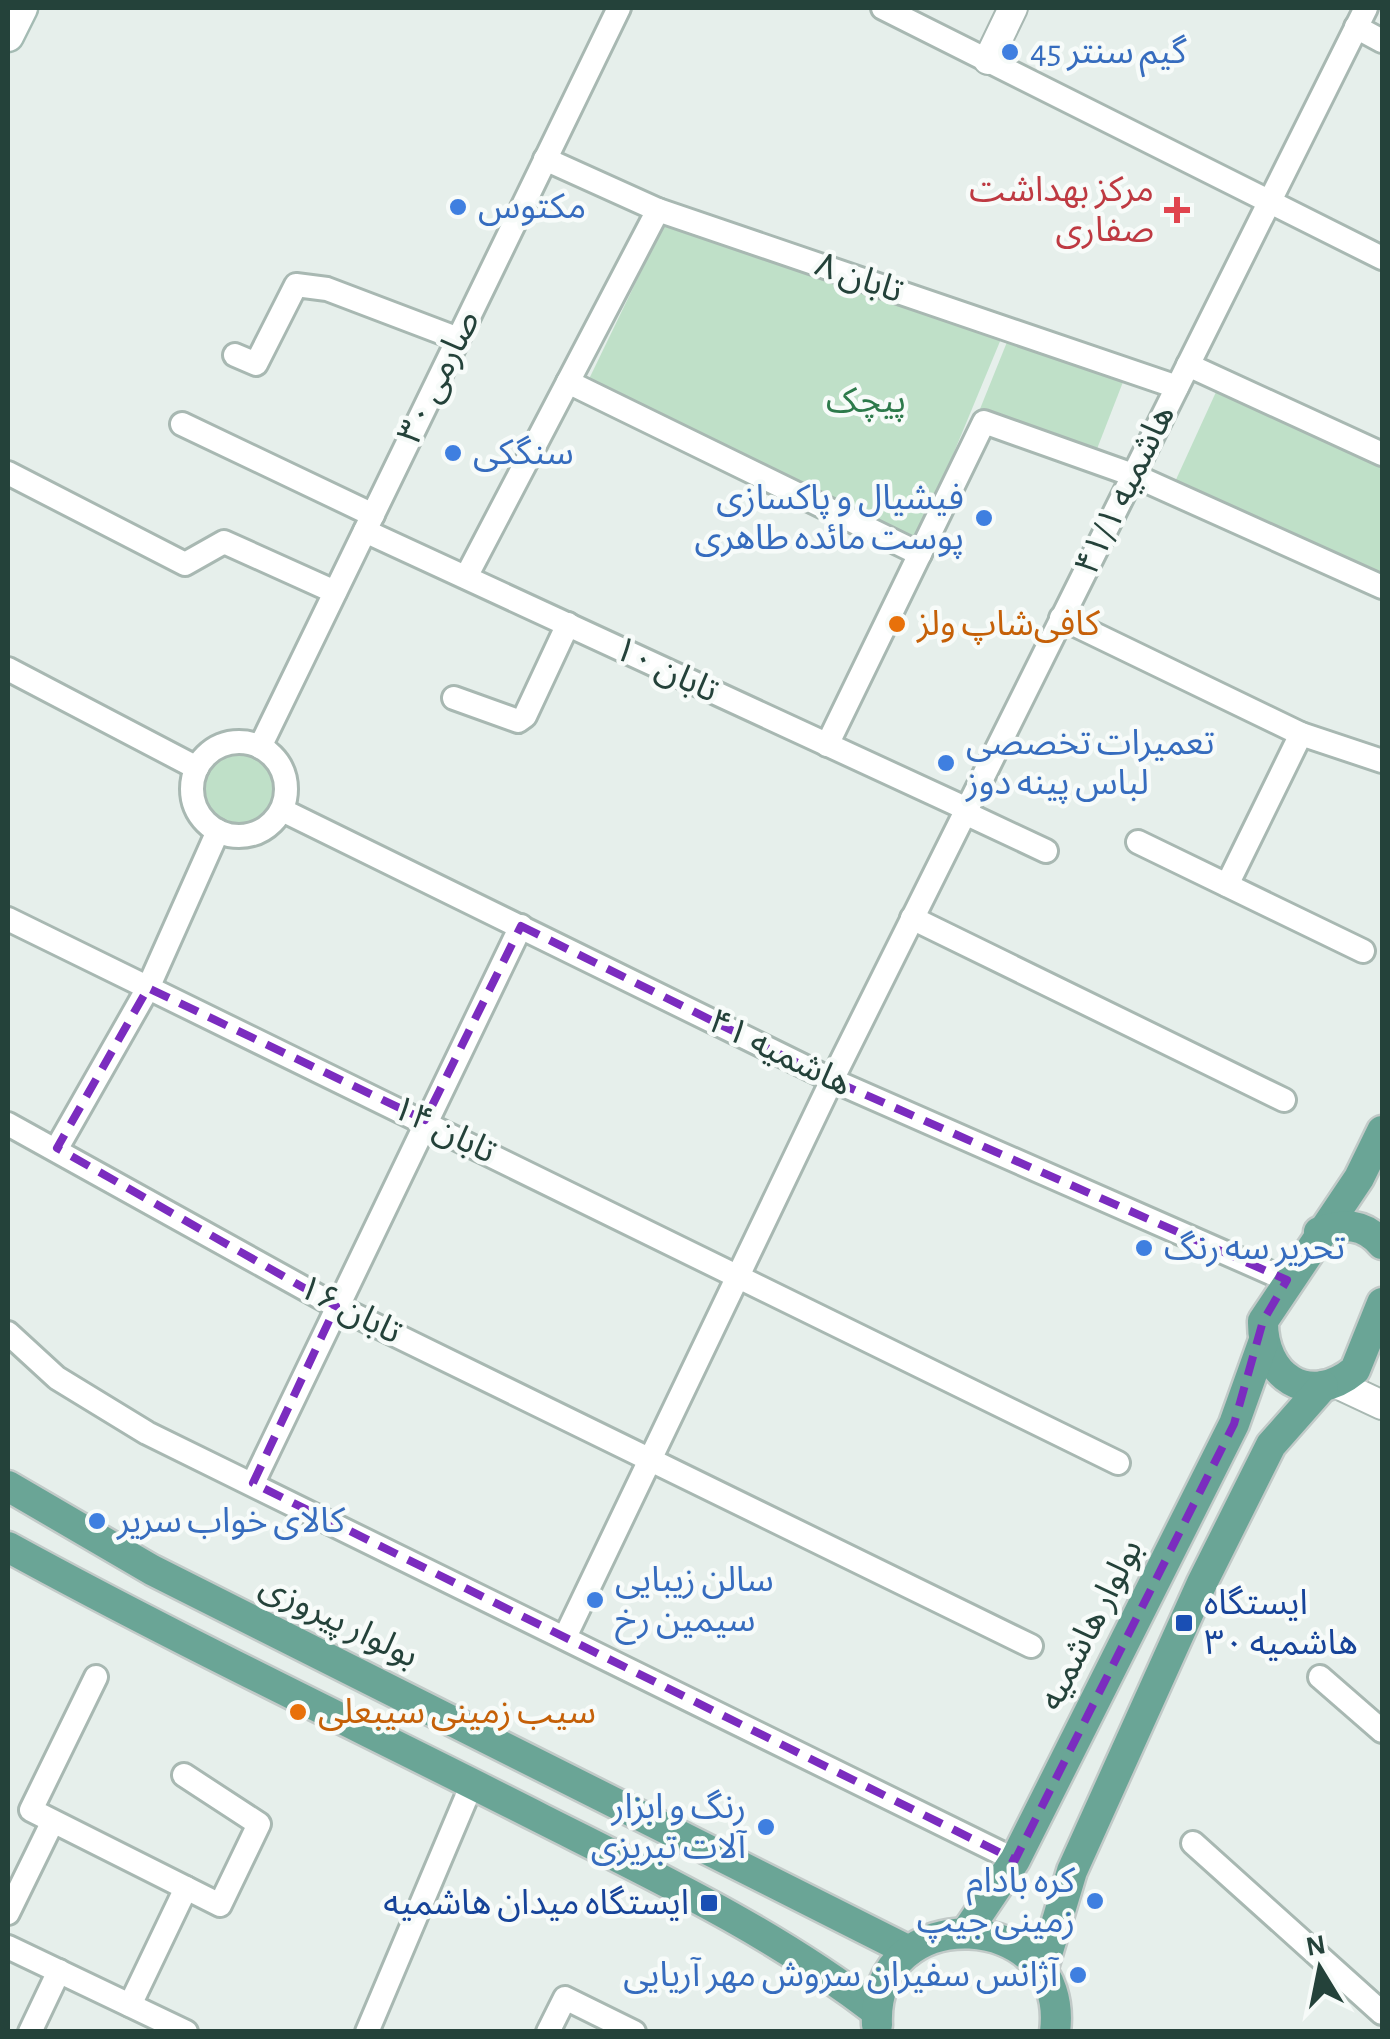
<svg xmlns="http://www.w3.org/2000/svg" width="1390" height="2039" font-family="'Alegreya Sans','Noto Sans Arabic',sans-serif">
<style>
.green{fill:#bfe0c8}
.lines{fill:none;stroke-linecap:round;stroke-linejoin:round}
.minor-casing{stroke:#a8b8b2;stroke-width:28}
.tertiary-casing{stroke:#a8b8b2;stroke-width:32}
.secondary-casing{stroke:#a4bbb3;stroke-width:35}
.primary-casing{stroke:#c2cac8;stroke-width:35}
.minor{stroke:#fff;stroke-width:22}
.tertiary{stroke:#fff;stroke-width:28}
.secondary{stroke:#fff;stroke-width:30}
.primary{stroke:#6aa596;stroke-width:30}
.marked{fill:none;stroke:#7b2cbf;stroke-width:8;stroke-dasharray:20 12;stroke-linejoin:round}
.shop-dot{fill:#3f7fe0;stroke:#f7fbf9;stroke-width:4}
.health-dot{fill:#e0444e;stroke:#f7fbf9;stroke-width:4}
.food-dot{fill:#e8710a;stroke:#f7fbf9;stroke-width:4}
.transit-dot{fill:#1a4fb4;stroke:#f7fbf9;stroke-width:4}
.labels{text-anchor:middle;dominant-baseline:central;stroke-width:9;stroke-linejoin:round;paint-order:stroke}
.shop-label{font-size:35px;fill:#366cbe;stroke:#f7fbf9;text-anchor:start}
.health-label{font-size:35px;fill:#be3a42;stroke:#f7fbf9;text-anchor:end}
.street-label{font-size:35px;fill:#24423a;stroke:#f7fbf9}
.park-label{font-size:35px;fill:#2d7a4b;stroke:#f7fbf9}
.food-label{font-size:35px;fill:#c56008;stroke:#f7fbf9;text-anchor:start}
.transit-label{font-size:35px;fill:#164399;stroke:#f7fbf9;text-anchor:start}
</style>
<rect width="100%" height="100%" fill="#e6efeb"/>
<g class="green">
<path d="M 664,224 L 1001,339 L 918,539 L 589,379 Z"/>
<path d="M 1007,342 L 1123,382 L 1095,454 L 980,409 Z"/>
<path d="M 1216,392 L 1382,467 L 1382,578 L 1174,484 Z"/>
<circle cx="239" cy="789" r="34"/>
</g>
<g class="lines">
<defs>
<g id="minor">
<path d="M 883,8 L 1382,258"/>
<path d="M 1356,27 L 1382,41"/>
<path d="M 545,159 L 658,210 L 1177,387"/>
<path d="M 235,355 L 256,364 L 296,285 L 327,289 L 456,338"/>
<path d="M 1188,365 L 1382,454"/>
<path d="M 568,382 L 920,554"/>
<path d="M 182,424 L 373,515"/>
<path d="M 8,473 L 185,564 L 224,542 L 335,592"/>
<path d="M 365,531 L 967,809"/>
<path d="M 466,577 L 658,210"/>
<path d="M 1061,618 L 1301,734 L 1382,761"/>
<path d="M 8,669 L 197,768"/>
<path d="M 454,698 L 518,721 L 525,716 L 568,624"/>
<circle cx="239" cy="789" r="47"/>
<path d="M 827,745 L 984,422 L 1133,475 L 1382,587"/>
<path d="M 260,747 L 619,8"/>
<path d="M 282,810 L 832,1080 L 1287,1280"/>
<path d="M 965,813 L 1046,851"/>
<path d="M 1138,842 L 1363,951"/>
<path d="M 1227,885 L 1301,734"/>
<path d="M 912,918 L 1284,1100"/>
<path d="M 8,919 L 1118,1463"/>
<path d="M 8,1124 L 336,1306 L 1031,1646"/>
<path d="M 57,1148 L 148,988 L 218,831"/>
<path d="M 8,1333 L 57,1378 L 147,1433 L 1015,1860"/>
<path d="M 253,1483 L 521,926"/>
<path d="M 566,1635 L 832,1080 L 1366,8"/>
<path d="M 96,1677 L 31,1810 L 220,1905 L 259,1824 L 184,1775"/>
<path d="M 1320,1677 L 1382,1731"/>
<path d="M 1193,1843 L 1382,2013"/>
<path d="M 8,1913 L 52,1823"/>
<path d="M 8,1947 L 186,2032"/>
<path d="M 130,2005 L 186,1888"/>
<path d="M 30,2032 L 59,1971"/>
<path d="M 367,2032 L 472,1784"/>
<path d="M 548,2032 L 565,1998 L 634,2032"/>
</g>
<g id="tertiary">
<path d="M 988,60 L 1013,8"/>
<path d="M 1335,1383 L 1382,1405"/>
</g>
<path id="secondary" d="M 8,36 L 22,8"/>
<g id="primary">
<path d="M 1382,1131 L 1359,1178 L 1263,1321 C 1262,1375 1308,1409 1355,1370 L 1382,1303"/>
<path d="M 1319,1232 C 1344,1223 1364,1223 1382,1244"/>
<path d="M 8,1486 L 152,1570 L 909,1951"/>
<path d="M 8,1547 C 183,1643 363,1728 542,1819 C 657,1877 773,1932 876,2011"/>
<path d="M 967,1931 L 1015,1860 L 1234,1424 L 1263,1343"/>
<path d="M 1042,1971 L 1072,1871 L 1202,1583 L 1271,1445 L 1323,1386"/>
<path d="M 877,2025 C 871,1897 1071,1907 1055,2032"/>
</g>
</defs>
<use href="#minor" class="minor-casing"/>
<use href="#tertiary" class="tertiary-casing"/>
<use href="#secondary" class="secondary-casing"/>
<use href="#primary" class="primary-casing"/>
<use href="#minor" class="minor"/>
<use href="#tertiary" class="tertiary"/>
<use href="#secondary" class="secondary"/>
<use href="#primary" class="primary"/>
</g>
<path class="marked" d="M 521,926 L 832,1080 L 1287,1280 L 1263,1321 L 1234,1424 L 1015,1860 L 253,1483 L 336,1306 L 57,1148 L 148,988 L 425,1120 Z"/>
<g class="shop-dot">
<circle cx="1010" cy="52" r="10"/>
<circle cx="458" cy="207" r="10"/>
<circle cx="453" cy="453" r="10"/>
<circle cx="984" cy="518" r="10"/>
<circle cx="946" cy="763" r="10"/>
<circle cx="1144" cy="1248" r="10"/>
<circle cx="97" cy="1521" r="10"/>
<circle cx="595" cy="1600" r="10"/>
<circle cx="766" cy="1827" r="10"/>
<circle cx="1095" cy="1901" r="10"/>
<circle cx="1078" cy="1975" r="10"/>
</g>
<path class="health-dot" d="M1172 195h10v10h10v10h-10v10h-10v-10h-10v-10h10z"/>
<g class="food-dot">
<circle cx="897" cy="624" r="10"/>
<circle cx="298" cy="1712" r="10"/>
</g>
<g class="transit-dot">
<rect x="1174" y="1613" width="20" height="20" rx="5"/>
<rect x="699" y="1893" width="20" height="20" rx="5"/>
</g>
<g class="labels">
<g class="shop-label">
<text x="1030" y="52">گیم سنتر 45</text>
<text x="478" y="207">مکتوس</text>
<text x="473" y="453">سنگکی</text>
<text x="964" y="498" text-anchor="end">فیشیال و پاکسازی<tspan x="964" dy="40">پوست مائده طاهری</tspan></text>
<text x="966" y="743">تعمیرات تخصصی<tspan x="966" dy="40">لباس پینه دوز</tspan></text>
<text x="1164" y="1248">تحریر سه رنگ</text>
<text x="117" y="1521">کالای خواب سریر</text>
<text x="615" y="1580">سالن زیبایی<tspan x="615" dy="40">سیمین رخ</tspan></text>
<text x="746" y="1807" text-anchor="end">رنگ و ابزار<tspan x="746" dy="40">آلات تبریزی</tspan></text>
<text x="1075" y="1881" text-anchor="end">کره بادام<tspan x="1075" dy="40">زمینی جیپ</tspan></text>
<text x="1058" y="1975" text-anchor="end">آژانس سفیران سروش مهر آریایی</text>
</g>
<g class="health-label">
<text x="1154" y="190">مرکز بهداشت<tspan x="1154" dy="40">صفاری</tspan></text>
</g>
<g class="street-label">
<text transform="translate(859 278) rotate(19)">تابان ۸</text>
<text transform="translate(439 377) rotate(-64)">صارمی ۳۰</text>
<text transform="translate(1125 490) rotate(-64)">هاشمیه ۴۱/۱</text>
<text transform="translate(666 670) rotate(25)">تابان ۱۰</text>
<text transform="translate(780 1053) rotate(26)">هاشمیه ۴۱</text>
<text transform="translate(444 1130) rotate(26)">تابان ۱۴</text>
<text transform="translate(350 1310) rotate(27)">تابان ۱۶</text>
<text transform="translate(339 1621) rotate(26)">بولوار پیروزی</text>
<text transform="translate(1091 1625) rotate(-63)">بولوار هاشمیه</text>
</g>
<g class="park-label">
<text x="866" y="401">پیچک</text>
</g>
<g class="food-label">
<text x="917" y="624">کافی‌شاپ ولز</text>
<text x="318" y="1712">سیب زمینی سیبعلی</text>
</g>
<g class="transit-label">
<text x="1204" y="1603">ایستگاه<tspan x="1204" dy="40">هاشمیه ۳۰</tspan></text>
<text x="689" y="1903" text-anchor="end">ایستگاه میدان هاشمیه</text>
</g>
</g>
<rect width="1390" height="2039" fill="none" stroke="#24423a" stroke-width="20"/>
<g transform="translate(1320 1969) rotate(350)" stroke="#f7fbf9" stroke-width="8" paint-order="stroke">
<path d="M0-8L18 38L0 25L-18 38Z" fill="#24423a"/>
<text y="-15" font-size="28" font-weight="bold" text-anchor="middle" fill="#24423a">N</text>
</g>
</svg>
